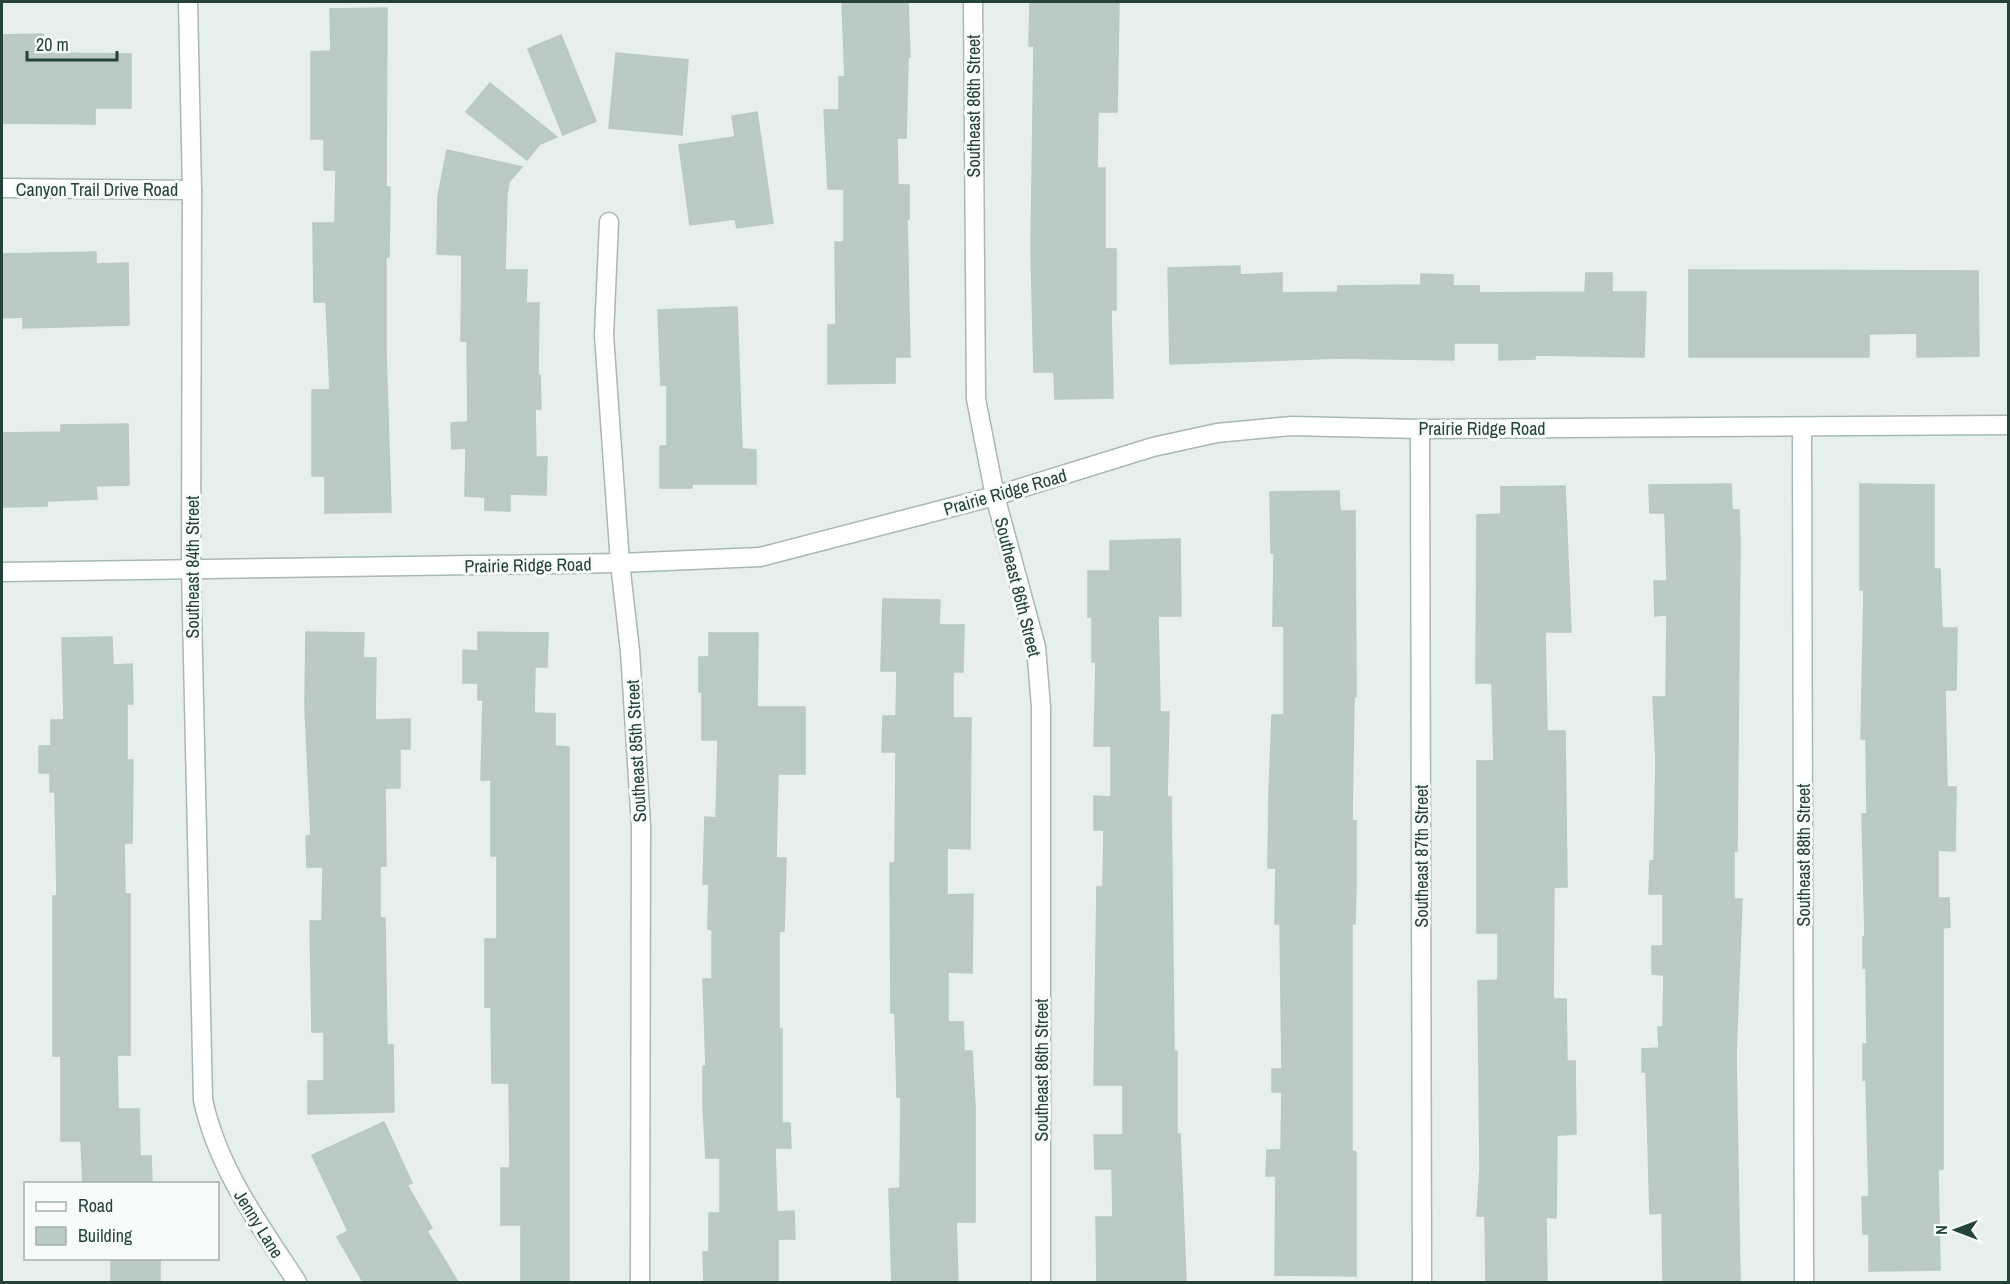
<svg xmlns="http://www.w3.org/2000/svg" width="2010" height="1284" font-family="'Archivo Narrow',sans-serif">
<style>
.building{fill:#bbcac4;stroke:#b8c9c2;stroke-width:1.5}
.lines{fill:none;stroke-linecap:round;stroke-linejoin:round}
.street-casing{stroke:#a8b8b2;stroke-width:21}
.street{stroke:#fff;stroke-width:18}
.labels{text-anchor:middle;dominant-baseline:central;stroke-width:6;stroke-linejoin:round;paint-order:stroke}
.street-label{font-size:18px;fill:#24423a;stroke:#f7fbf9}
</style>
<rect width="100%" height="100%" fill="#e6efeb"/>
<g class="building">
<path d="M 842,2 L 908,2 L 910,57 L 908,57 L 906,138 L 897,138 L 898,185 L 909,185 L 909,219 L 907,219 L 910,357 L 895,357 L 895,383 L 828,384 L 828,325 L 836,325 L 835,242 L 844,242 L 844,189 L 828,189 L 824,110 L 839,110 L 839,77 L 845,77 Z"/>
<path d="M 1030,2 L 1119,2 L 1117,112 L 1098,112 L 1097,168 L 1105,168 L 1105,249 L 1116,249 L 1116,310 L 1111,310 L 1113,398 L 1055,399 L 1054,372 L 1034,372 L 1031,250 L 1034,46 L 1029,46 Z"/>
<path d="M 387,8 L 386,187 L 390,187 L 389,257 L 386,257 L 386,352 L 391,512 L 325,513 L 325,476 L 312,476 L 312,390 L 330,390 L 326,302 L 314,302 L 313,223 L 335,223 L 336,170 L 324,170 L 324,139 L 311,139 L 311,52 L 331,51 L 330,9 Z"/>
<path d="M 43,34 L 44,53 L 131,54 L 131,108 L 95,108 L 95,124 L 2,123 L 2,35 Z"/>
<path d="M 561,35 L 596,121 L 563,135 L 528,49 Z"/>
<path d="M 616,53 L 688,60 L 682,135 L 609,128 Z"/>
<path d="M 490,83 L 557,137 L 540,144 L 527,160 L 466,112 Z"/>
<path d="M 757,112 L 773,223 L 737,228 L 735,219 L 690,225 L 679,145 L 735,137 L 732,116 Z"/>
<path d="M 447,150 L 522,167 L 509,182 L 507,193 L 505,270 L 527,270 L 526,303 L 539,303 L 538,375 L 540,375 L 541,409 L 535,409 L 536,457 L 547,457 L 546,495 L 510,494 L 510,511 L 485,510 L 485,497 L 465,496 L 466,448 L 452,449 L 451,423 L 468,422 L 467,341 L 461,341 L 462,255 L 437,254 L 438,196 Z"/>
<path d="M 96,252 L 96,264 L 128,263 L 129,325 L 23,328 L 23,317 L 2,318 L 2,254 Z"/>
<path d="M 1240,266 L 1240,275 L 1282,273 L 1282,293 L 1338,292 L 1338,286 L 1421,285 L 1421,274 L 1453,275 L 1453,286 L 1479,286 L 1479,293 L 1585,292 L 1586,273 L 1612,273 L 1612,292 L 1646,292 L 1644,357 L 1535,355 L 1535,359 L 1499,360 L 1499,343 L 1454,343 L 1454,360 L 1339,358 L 1170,364 L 1168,268 Z"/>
<path d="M 1689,270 L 1978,271 L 1979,356 L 1917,357 L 1917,333 L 1869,334 L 1869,357 L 1689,357 Z"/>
<path d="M 737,307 L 742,449 L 756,450 L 756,484 L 692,484 L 692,488 L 660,488 L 660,446 L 667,446 L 667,385 L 661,385 L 658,310 Z"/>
<path d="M 128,424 L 129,485 L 96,486 L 97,499 L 47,501 L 47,506 L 2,507 L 2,433 L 61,432 L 61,425 Z"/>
<path d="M 1731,484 L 1732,510 L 1739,510 L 1740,544 L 1737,851 L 1734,851 L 1734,899 L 1742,899 L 1736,1055 L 1740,1282 L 1663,1282 L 1662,1213 L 1650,1214 L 1646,1072 L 1642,1072 L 1642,1049 L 1659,1048 L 1658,1027 L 1663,1027 L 1664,975 L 1652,974 L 1652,946 L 1663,946 L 1663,894 L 1649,894 L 1650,861 L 1654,861 L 1656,760 L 1653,697 L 1666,697 L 1667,615 L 1655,616 L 1654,581 L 1667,581 L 1665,513 L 1650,513 L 1649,485 Z"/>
<path d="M 1860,484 L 1934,485 L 1934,569 L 1940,569 L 1942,628 L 1957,628 L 1956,690 L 1945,690 L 1947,787 L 1956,787 L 1955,851 L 1938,850 L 1938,898 L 1949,898 L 1950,927 L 1943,928 L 1943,1169 L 1938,1170 L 1940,1270 L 1869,1271 L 1869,1234 L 1863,1234 L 1862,1197 L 1869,1197 L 1866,1080 L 1863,1080 L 1863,1044 L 1867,1044 L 1866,968 L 1863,968 L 1863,937 L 1865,937 L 1862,814 L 1867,814 L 1866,739 L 1861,739 L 1864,590 L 1860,590 Z"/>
<path d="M 1565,486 L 1571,632 L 1545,632 L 1547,731 L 1565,731 L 1567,887 L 1554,887 L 1553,999 L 1566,999 L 1567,1061 L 1575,1061 L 1576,1134 L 1557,1135 L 1556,1218 L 1546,1217 L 1547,1282 L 1486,1282 L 1485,1216 L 1477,1216 L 1480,1170 L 1478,981 L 1498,980 L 1498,933 L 1477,933 L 1477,761 L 1494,761 L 1492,683 L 1476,683 L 1477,515 L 1501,514 L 1501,487 Z"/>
<path d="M 1339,491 L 1340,511 L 1355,511 L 1356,697 L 1354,697 L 1352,821 L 1356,821 L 1356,878 L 1355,924 L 1352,924 L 1352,1151 L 1356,1152 L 1356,1276 L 1275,1275 L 1276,1176 L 1266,1176 L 1267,1150 L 1281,1150 L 1282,1092 L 1272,1092 L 1272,1069 L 1282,1069 L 1280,924 L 1275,924 L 1276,868 L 1268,868 L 1269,794 L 1272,715 L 1284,715 L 1284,626 L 1273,626 L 1274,553 L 1271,553 L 1270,492 Z"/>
<path d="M 1180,539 L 1181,616 L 1158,616 L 1160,712 L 1169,712 L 1167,797 L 1171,797 L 1174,1051 L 1177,1051 L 1177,1134 L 1180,1134 L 1186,1282 L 1097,1282 L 1096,1217 L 1113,1217 L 1112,1169 L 1095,1169 L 1094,1135 L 1123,1135 L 1123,1085 L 1094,1085 L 1097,887 L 1103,887 L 1104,830 L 1094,830 L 1094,796 L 1111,797 L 1111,746 L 1094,746 L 1096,662 L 1092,662 L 1092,617 L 1088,617 L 1088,571 L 1110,571 L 1110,541 Z"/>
<path d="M 883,599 L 940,600 L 939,625 L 964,625 L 963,672 L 953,672 L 953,718 L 971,718 L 970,849 L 947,848 L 947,895 L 973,894 L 972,973 L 948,972 L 948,1022 L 963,1022 L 964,1051 L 972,1051 L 975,1107 L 975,1222 L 956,1222 L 958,1282 L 892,1282 L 889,1189 L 900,1188 L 901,1097 L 897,1097 L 895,1013 L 891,1013 L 890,863 L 895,863 L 896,752 L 882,752 L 883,716 L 896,716 L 897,671 L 881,671 Z"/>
<path d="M 306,632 L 364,633 L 363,658 L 376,658 L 375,720 L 410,719 L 410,749 L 400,749 L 400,788 L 385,788 L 386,866 L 380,866 L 380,918 L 385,918 L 387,1045 L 393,1045 L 394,1112 L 308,1114 L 308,1081 L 324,1081 L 324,1032 L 312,1032 L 310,921 L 322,921 L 323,867 L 307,867 L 306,836 L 311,835 L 305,706 Z"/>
<path d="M 478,632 L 548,633 L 547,667 L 535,667 L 534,713 L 555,714 L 555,746 L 569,747 L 569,1281 L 521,1281 L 521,1225 L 501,1225 L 501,1168 L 510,1168 L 509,1083 L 492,1083 L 491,1007 L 485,1007 L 485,939 L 497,939 L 497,856 L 491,856 L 491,780 L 481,780 L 483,700 L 478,700 L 478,683 L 463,683 L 463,650 L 478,651 Z"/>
<path d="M 709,633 L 758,633 L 757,707 L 805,707 L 805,774 L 778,774 L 776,858 L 786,858 L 784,931 L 779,931 L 779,1029 L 782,1029 L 782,1123 L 790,1123 L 791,1148 L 775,1148 L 777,1212 L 794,1211 L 795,1239 L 778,1239 L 778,1282 L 704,1282 L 703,1252 L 709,1252 L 709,1213 L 720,1213 L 720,1158 L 706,1158 L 703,1107 L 703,1066 L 706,1066 L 703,979 L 712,979 L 712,930 L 708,929 L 709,884 L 703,884 L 705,817 L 716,818 L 718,740 L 702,740 L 702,692 L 699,692 L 699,657 L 709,657 Z"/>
<path d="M 112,637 L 113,665 L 132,664 L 133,704 L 127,704 L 127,760 L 133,760 L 132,843 L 124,843 L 125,894 L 130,894 L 130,1055 L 117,1055 L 118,1109 L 139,1109 L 140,1156 L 151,1156 L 152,1184 L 83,1184 L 81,1141 L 61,1141 L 61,1056 L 53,1056 L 53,896 L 57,896 L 55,792 L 50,792 L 50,773 L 39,773 L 39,746 L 51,746 L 51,720 L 64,720 L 62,638 Z"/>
<path d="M 384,1122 L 412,1183 L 407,1185 L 432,1228 L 427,1231 L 458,1282 L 363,1282 L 337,1237 L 348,1231 L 312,1155 Z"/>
<rect x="111" y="1258" width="49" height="24"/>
</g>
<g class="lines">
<defs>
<g id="street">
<path d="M 188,2 L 192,190 L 191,569 L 203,1100 C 218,1169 259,1224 297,1282"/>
<path d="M 973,2 L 976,399 L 995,496 L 1036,647 L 1041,707 L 1041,1282"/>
<path d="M 2,188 L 192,190"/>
<path d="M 609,222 L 604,335 L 620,563 L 630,651 L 641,826 L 640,1282"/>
<path d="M 1802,427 L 1804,1282"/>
<path d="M 1420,429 L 1422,1282"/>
<path d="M 2,572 L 620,563 L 760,557 L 995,496 L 1153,447 L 1217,433 L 1291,426 L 1420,429 L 2008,425"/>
</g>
</defs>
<use href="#street" class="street-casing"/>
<use href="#street" class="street"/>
</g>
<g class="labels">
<g class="street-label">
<text transform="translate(973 106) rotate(-90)">Southeast 86th Street</text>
<text x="97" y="189">Canyon Trail Drive Road</text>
<text x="1482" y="428">Prairie Ridge Road</text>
<text transform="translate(1005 492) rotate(-16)">Prairie Ridge Road</text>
<text transform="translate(528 565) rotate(-1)">Prairie Ridge Road</text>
<text transform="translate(192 567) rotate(-90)">Southeast 84th Street</text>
<text transform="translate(1018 587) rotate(76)">Southeast 86th Street</text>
<text transform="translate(636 751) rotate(-93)">Southeast 85th Street</text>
<text transform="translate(1803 855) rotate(-90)">Southeast 88th Street</text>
<text transform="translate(1421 856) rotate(-90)">Southeast 87th Street</text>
<text transform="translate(1041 1070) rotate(-90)">Southeast 86th Street</text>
<text transform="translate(259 1224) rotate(58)">Jenny Lane</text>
</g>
</g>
<rect width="2010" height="1284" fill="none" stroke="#24423a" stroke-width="6"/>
<rect x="24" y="1182" width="195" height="78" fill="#f7fbf9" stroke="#a3b1ad" stroke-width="1.5"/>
<rect x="36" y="1202" width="30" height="9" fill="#ffffff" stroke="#a3b1ad" stroke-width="1.5"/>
<text x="78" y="1212" font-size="18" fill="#24423a">Road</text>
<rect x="36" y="1227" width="30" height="18" fill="#bbcac4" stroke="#a3b1ad" stroke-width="1.5"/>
<text x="78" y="1242" font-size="18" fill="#24423a">Building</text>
<g transform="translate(1956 1230) rotate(270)" stroke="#f7fbf9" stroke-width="4.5" paint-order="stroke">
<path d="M0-4.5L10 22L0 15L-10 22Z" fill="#24423a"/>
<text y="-9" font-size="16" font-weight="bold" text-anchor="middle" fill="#24423a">N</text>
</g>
<path d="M27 51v9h90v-9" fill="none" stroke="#24423a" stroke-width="3"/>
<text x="36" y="51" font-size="18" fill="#24423a" stroke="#f7fbf9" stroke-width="4.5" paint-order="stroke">20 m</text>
</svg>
